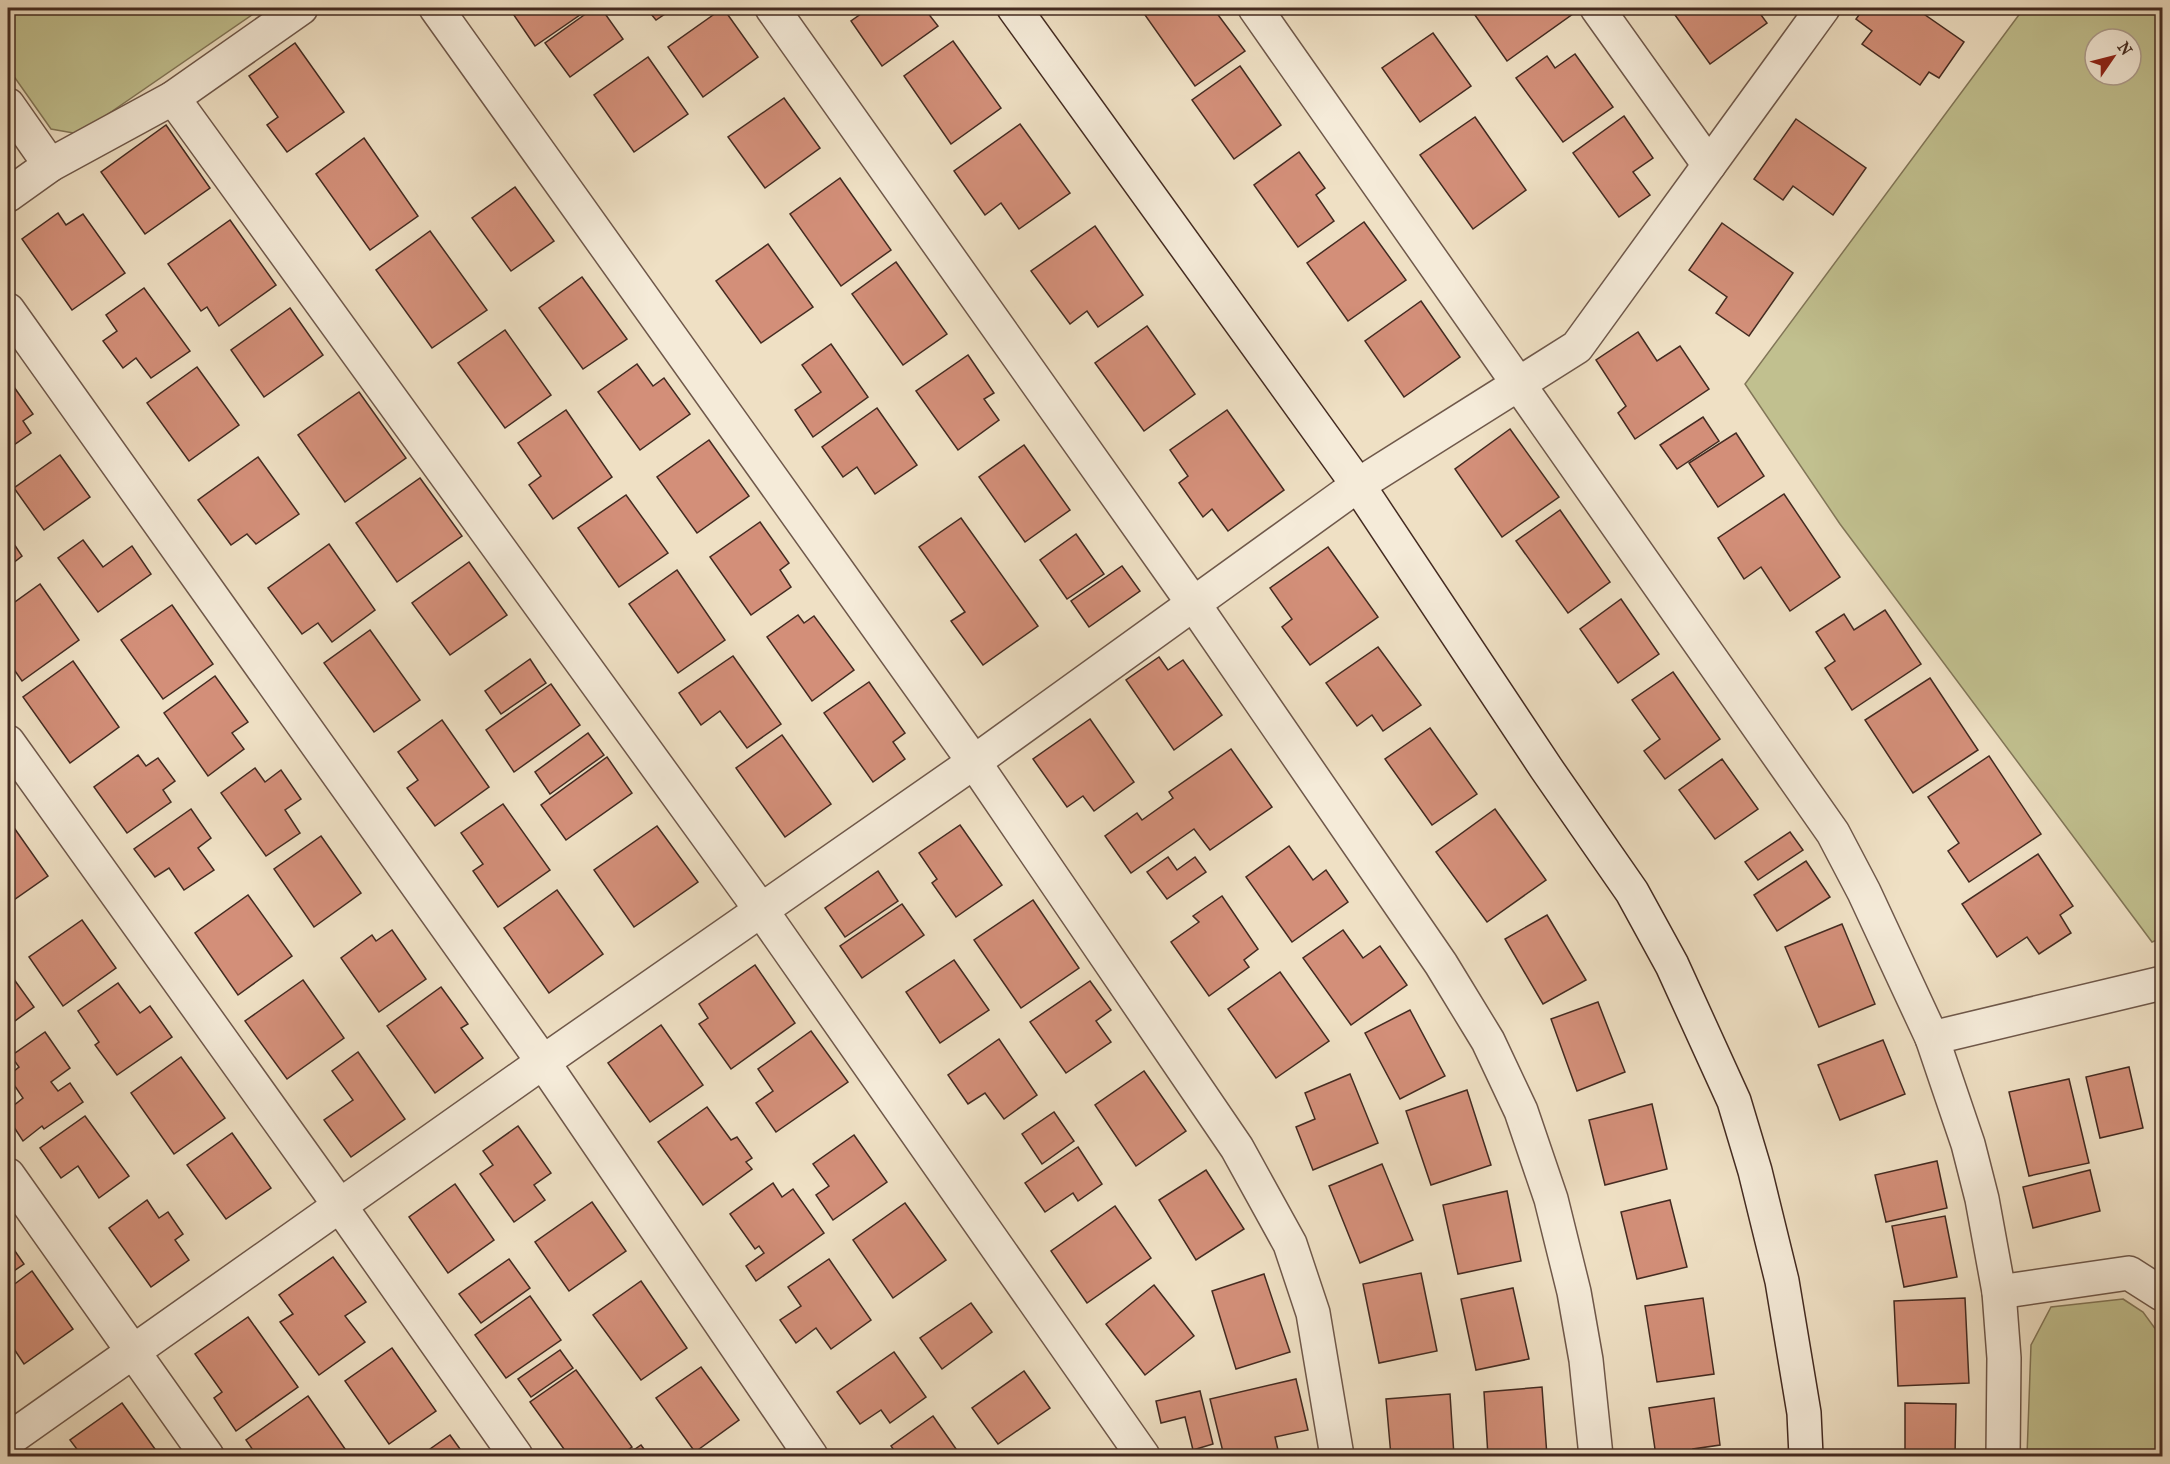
<svg xmlns="http://www.w3.org/2000/svg" width="2170" height="1464" font-family="'IM FELL French Canon',serif">
<style>
.green{fill:#c1c08f;stroke:#827658;stroke-width:1.5;fill-rule:evenodd}
.building{fill:#d38f79;stroke:#442b21;stroke-width:1.5}
.lines{fill:none;stroke-linecap:round;stroke-linejoin:round}
.street-casing{stroke:#6f584a;stroke-width:36}
.secondary-casing{stroke:#442b21;stroke-width:36}
.street{stroke:#f5ebd9;stroke-width:33}
.secondary{stroke:#f5ebd9;stroke-width:33}
</style>
<rect width="100%" height="100%" fill="#efe0c4"/>
<filter id="stains"><feTurbulence type="fractalNoise" baseFrequency=".00333" numOctaves="4"/><feColorMatrix values="0 0 0 0 .2 0 0 0 0 .09 0 0 0 0 .02 0 0 0 .5 -.17"/></filter>
<radialGradient id="worn" r=".72"><stop offset=".6" stop-color="#630" stop-opacity="0"/><stop offset="1" stop-color="#630" stop-opacity=".3"/></radialGradient>
<g class="green">
<path d="M 8,8 L 262,8 L 79,134 L 51,129 L 8,68 Z"/>
<path d="M 2024,8 L 2162,8 L 2162,938 L 2152,942 L 1840,524 L 1745,384 ZM 2095,39 L 2131,39 L 2131,75 L 2095,75 Z"/>
<path d="M 2123,1299 L 2143,1312 L 2162,1338 L 2162,1456 L 2027,1456 L 2031,1345 L 2051,1307 Z"/>
</g>
<g class="building">
<path d="M 509,8 L 590,8 L 535,46 Z"/>
<path d="M 594,8 L 601,8 L 623,39 L 570,77 L 545,43 Z"/>
<path d="M 646,8 L 674,8 L 656,20 Z"/>
<path d="M 723,8 L 758,57 L 703,97 L 668,47 Z"/>
<path d="M 862,8 L 924,8 L 938,26 L 882,66 L 851,21 L 865,11 Z"/>
<path d="M 1155,8 L 1213,8 L 1245,51 L 1195,86 L 1145,15 Z"/>
<path d="M 1470,8 L 1575,8 L 1577,11 L 1507,61 Z"/>
<path d="M 1670,8 L 1756,8 L 1767,23 L 1710,64 Z"/>
<path d="M 1864,8 L 1915,8 L 1964,42 L 1939,78 L 1929,72 L 1920,85 L 1862,44 L 1872,31 L 1856,19 Z"/>
<path d="M 1433,33 L 1471,86 L 1420,122 L 1382,68 Z"/>
<path d="M 953,41 L 1001,108 L 951,144 L 904,76 Z"/>
<path d="M 295,43 L 344,112 L 287,152 L 267,125 L 278,117 L 249,76 Z"/>
<path d="M 1575,54 L 1613,107 L 1563,142 L 1516,78 L 1547,56 L 1555,68 Z"/>
<path d="M 648,57 L 688,114 L 634,152 L 594,95 Z"/>
<path d="M 1240,66 L 1281,125 L 1234,159 L 1192,100 Z"/>
<path d="M 784,98 L 820,148 L 765,188 L 728,137 Z"/>
<path d="M 1624,116 L 1653,158 L 1633,172 L 1650,195 L 1619,217 L 1573,153 Z"/>
<path d="M 1475,117 L 1526,190 L 1473,229 L 1420,155 Z"/>
<path d="M 1796,119 L 1866,168 L 1833,215 L 1793,186 L 1783,200 L 1754,179 Z"/>
<path d="M 1020,124 L 1070,193 L 1019,229 L 1001,203 L 985,215 L 954,171 Z"/>
<path d="M 166,125 L 210,188 L 145,234 L 101,172 Z"/>
<path d="M 364,138 L 418,216 L 370,250 L 316,174 Z"/>
<path d="M 1299,152 L 1325,188 L 1316,195 L 1334,221 L 1298,247 L 1254,185 Z"/>
<path d="M 840,178 L 891,250 L 841,286 L 790,214 Z"/>
<path d="M 515,187 L 554,241 L 511,271 L 472,218 Z"/>
<path d="M 58,213 L 66,225 L 83,214 L 125,273 L 72,310 L 22,239 Z"/>
<path d="M 230,220 L 276,285 L 219,326 L 207,307 L 201,311 L 168,264 Z"/>
<path d="M 1364,222 L 1406,280 L 1348,321 L 1307,263 Z"/>
<path d="M 1722,223 L 1793,273 L 1749,336 L 1716,313 L 1727,297 L 1689,270 Z"/>
<path d="M 1095,226 L 1143,295 L 1098,327 L 1087,311 L 1070,324 L 1031,271 Z"/>
<path d="M 430,231 L 487,310 L 432,348 L 376,270 Z"/>
<path d="M 768,244 L 813,307 L 761,343 L 716,281 Z"/>
<path d="M 896,262 L 947,334 L 903,365 L 852,294 Z"/>
<path d="M 582,277 L 627,339 L 583,369 L 539,308 Z"/>
<path d="M 144,288 L 190,351 L 151,378 L 136,358 L 123,368 L 103,341 L 117,331 L 106,315 Z"/>
<path d="M 1421,301 L 1460,357 L 1404,397 L 1365,341 Z"/>
<path d="M 290,308 L 323,355 L 264,397 L 231,350 Z"/>
<path d="M 1147,326 L 1195,394 L 1144,431 L 1095,363 Z"/>
<path d="M 505,330 L 551,395 L 505,428 L 458,363 Z"/>
<path d="M 1638,332 L 1657,361 L 1680,346 L 1709,389 L 1635,439 L 1618,413 L 1626,406 L 1596,360 Z"/>
<path d="M 831,344 L 868,397 L 813,437 L 795,410 L 821,392 L 802,365 Z"/>
<path d="M 968,355 L 994,393 L 984,399 L 999,420 L 958,450 L 916,391 Z"/>
<path d="M 637,364 L 653,386 L 664,378 L 690,414 L 640,450 L 598,392 Z"/>
<path d="M 197,367 L 239,425 L 189,461 L 147,403 Z"/>
<path d="M 14,387 L 33,414 L 23,421 L 31,433 L 8,449 L 8,392 Z"/>
<path d="M 359,392 L 406,458 L 345,502 L 298,435 Z"/>
<path d="M 877,408 L 917,465 L 875,494 L 857,467 L 843,477 L 822,447 Z"/>
<path d="M 566,410 L 612,477 L 553,519 L 529,485 L 541,476 L 518,443 Z"/>
<path d="M 1227,410 L 1284,490 L 1228,531 L 1212,509 L 1203,517 L 1179,483 L 1188,476 L 1170,450 Z"/>
<path d="M 1703,417 L 1719,441 L 1677,469 L 1660,445 Z"/>
<path d="M 1510,429 L 1559,497 L 1502,537 L 1455,469 Z"/>
<path d="M 1736,433 L 1764,476 L 1718,507 L 1689,463 Z"/>
<path d="M 709,440 L 749,496 L 697,533 L 657,477 Z"/>
<path d="M 1024,445 L 1070,510 L 1025,542 L 979,477 Z"/>
<path d="M 60,455 L 90,497 L 44,530 L 14,488 Z"/>
<path d="M 258,457 L 299,514 L 256,544 L 247,534 L 231,545 L 198,500 Z"/>
<path d="M 420,478 L 462,536 L 397,582 L 356,523 Z"/>
<path d="M 1784,494 L 1840,577 L 1790,611 L 1761,567 L 1744,579 L 1718,538 Z"/>
<path d="M 626,495 L 668,553 L 619,587 L 578,528 Z"/>
<path d="M 1560,510 L 1610,582 L 1568,613 L 1516,541 Z"/>
<path d="M 961,518 L 1038,626 L 983,665 L 951,621 L 965,612 L 919,547 Z"/>
<path d="M 760,522 L 789,563 L 780,570 L 791,587 L 751,615 L 710,557 Z"/>
<path d="M 1076,534 L 1104,574 L 1067,599 L 1040,560 Z"/>
<path d="M 8,535 L 22,556 L 8,567 Z"/>
<path d="M 83,540 L 103,567 L 132,546 L 151,574 L 98,612 L 58,558 Z"/>
<path d="M 329,544 L 375,610 L 332,642 L 318,623 L 302,634 L 268,588 Z"/>
<path d="M 1328,547 L 1378,617 L 1310,665 L 1282,627 L 1292,619 L 1270,588 Z"/>
<path d="M 469,562 L 507,615 L 450,655 L 412,603 Z"/>
<path d="M 1122,566 L 1140,591 L 1089,627 L 1071,601 Z"/>
<path d="M 677,570 L 725,640 L 678,673 L 629,604 Z"/>
<path d="M 40,584 L 79,640 L 22,681 L 8,661 L 8,607 Z"/>
<path d="M 1621,599 L 1659,654 L 1618,683 L 1580,629 Z"/>
<path d="M 172,605 L 213,664 L 163,699 L 121,640 Z"/>
<path d="M 1885,610 L 1921,664 L 1852,710 L 1825,668 L 1835,661 L 1816,632 L 1844,614 L 1854,630 Z"/>
<path d="M 798,615 L 804,623 L 814,616 L 854,670 L 812,701 L 767,637 Z"/>
<path d="M 370,630 L 420,700 L 374,732 L 324,663 Z"/>
<path d="M 1378,647 L 1421,705 L 1383,731 L 1372,715 L 1357,726 L 1326,683 Z"/>
<path d="M 733,656 L 781,724 L 747,748 L 720,711 L 701,725 L 679,693 Z"/>
<path d="M 1159,657 L 1168,670 L 1183,660 L 1222,715 L 1174,750 L 1126,680 Z"/>
<path d="M 530,659 L 546,683 L 501,714 L 485,691 Z"/>
<path d="M 73,661 L 119,727 L 70,763 L 23,697 Z"/>
<path d="M 1673,672 L 1720,739 L 1665,779 L 1644,751 L 1660,739 L 1632,700 Z"/>
<path d="M 215,676 L 248,722 L 232,733 L 244,749 L 208,776 L 164,713 Z"/>
<path d="M 1930,678 L 1978,750 L 1913,793 L 1865,720 Z"/>
<path d="M 869,682 L 905,733 L 893,742 L 905,759 L 873,782 L 824,713 Z"/>
<path d="M 551,684 L 580,725 L 514,772 L 486,730 Z"/>
<path d="M 1090,719 L 1134,782 L 1094,811 L 1083,796 L 1067,807 L 1033,759 Z"/>
<path d="M 442,720 L 489,787 L 435,826 L 407,788 L 418,780 L 398,752 Z"/>
<path d="M 1430,728 L 1477,794 L 1432,825 L 1385,759 Z"/>
<path d="M 588,733 L 604,755 L 550,794 L 535,772 Z"/>
<path d="M 782,735 L 831,804 L 785,837 L 736,768 Z"/>
<path d="M 1231,749 L 1272,807 L 1210,850 L 1194,829 L 1131,873 L 1105,836 L 1137,813 L 1142,820 L 1173,798 L 1169,792 Z"/>
<path d="M 138,755 L 146,766 L 158,758 L 175,781 L 163,790 L 171,802 L 127,833 L 94,787 Z"/>
<path d="M 1989,756 L 2041,834 L 1969,882 L 1948,851 L 1959,843 L 1928,797 Z"/>
<path d="M 607,757 L 632,793 L 566,840 L 541,805 Z"/>
<path d="M 1722,759 L 1758,809 L 1715,839 L 1679,790 Z"/>
<path d="M 255,768 L 265,782 L 281,770 L 301,799 L 285,810 L 300,833 L 266,856 L 221,793 Z"/>
<path d="M 503,804 L 550,870 L 498,907 L 473,871 L 483,864 L 461,833 Z"/>
<path d="M 191,809 L 211,838 L 198,848 L 214,870 L 184,890 L 169,868 L 155,877 L 134,849 Z"/>
<path d="M 1495,809 L 1546,880 L 1487,922 L 1436,852 Z"/>
<path d="M 10,822 L 48,876 L 8,904 L 8,824 Z"/>
<path d="M 960,825 L 1002,885 L 956,917 L 932,883 L 937,879 L 919,853 Z"/>
<path d="M 657,826 L 698,882 L 634,927 L 594,870 Z"/>
<path d="M 1790,832 L 1803,850 L 1758,880 L 1745,862 Z"/>
<path d="M 321,836 L 361,893 L 314,927 L 274,869 Z"/>
<path d="M 1289,846 L 1313,880 L 1326,870 L 1348,902 L 1292,942 L 1246,877 Z"/>
<path d="M 2038,854 L 2073,906 L 2060,915 L 2071,933 L 2039,954 L 2027,937 L 1997,957 L 1962,904 Z"/>
<path d="M 1168,857 L 1177,870 L 1195,857 L 1206,872 L 1167,899 L 1147,872 Z"/>
<path d="M 1806,861 L 1830,897 L 1777,931 L 1754,895 Z"/>
<path d="M 878,871 L 898,901 L 845,937 L 825,908 Z"/>
<path d="M 557,890 L 603,954 L 549,993 L 504,928 Z"/>
<path d="M 248,895 L 292,956 L 238,995 L 195,933 Z"/>
<path d="M 1222,896 L 1258,949 L 1244,960 L 1249,967 L 1209,996 L 1171,942 L 1199,922 L 1193,916 Z"/>
<path d="M 1033,900 L 1079,968 L 1021,1008 L 974,940 Z"/>
<path d="M 902,904 L 924,935 L 862,978 L 840,946 Z"/>
<path d="M 1547,915 L 1586,980 L 1543,1004 L 1505,939 Z"/>
<path d="M 82,920 L 116,968 L 63,1006 L 29,957 Z"/>
<path d="M 1842,924 L 1875,1004 L 1819,1027 L 1785,947 Z"/>
<path d="M 392,930 L 426,979 L 379,1012 L 341,958 L 372,935 L 376,941 Z"/>
<path d="M 1343,930 L 1363,958 L 1380,946 L 1407,985 L 1351,1025 L 1303,958 Z"/>
<path d="M 954,960 L 989,1010 L 940,1043 L 906,992 Z"/>
<path d="M 755,965 L 795,1023 L 731,1069 L 699,1024 L 708,1018 L 699,1004 Z"/>
<path d="M 8,971 L 34,1007 L 8,1026 Z"/>
<path d="M 1280,972 L 1329,1041 L 1276,1078 L 1228,1009 Z"/>
<path d="M 303,980 L 344,1038 L 287,1079 L 245,1021 Z"/>
<path d="M 1090,981 L 1111,1010 L 1096,1021 L 1111,1042 L 1066,1073 L 1030,1022 Z"/>
<path d="M 118,983 L 140,1013 L 150,1006 L 172,1037 L 117,1075 L 95,1045 L 99,1042 L 78,1011 Z"/>
<path d="M 441,987 L 468,1024 L 461,1028 L 483,1058 L 435,1093 L 387,1026 Z"/>
<path d="M 1598,1002 L 1625,1072 L 1577,1091 L 1551,1019 Z"/>
<path d="M 1410,1010 L 1445,1076 L 1400,1099 L 1365,1033 Z"/>
<path d="M 661,1025 L 703,1085 L 650,1122 L 608,1063 Z"/>
<path d="M 811,1031 L 848,1082 L 776,1132 L 756,1103 L 773,1091 L 758,1069 Z"/>
<path d="M 45,1032 L 70,1068 L 51,1082 L 58,1091 L 70,1083 L 83,1102 L 44,1129 L 42,1126 L 23,1141 L 8,1118 L 8,1110 L 23,1098 L 8,1076 L 19,1067 L 11,1056 Z"/>
<path d="M 999,1039 L 1037,1095 L 1004,1119 L 985,1093 L 968,1104 L 948,1075 Z"/>
<path d="M 1883,1040 L 1905,1094 L 1840,1120 L 1818,1065 Z"/>
<path d="M 358,1052 L 405,1119 L 351,1157 L 324,1120 L 353,1100 L 332,1071 Z"/>
<path d="M 181,1057 L 225,1118 L 174,1154 L 131,1093 Z"/>
<path d="M 2129,1067 L 2143,1128 L 2100,1138 L 2086,1077 Z"/>
<path d="M 1144,1071 L 1186,1131 L 1136,1166 L 1095,1105 Z"/>
<path d="M 1350,1074 L 1378,1143 L 1313,1170 L 1296,1127 L 1315,1119 L 1305,1093 Z"/>
<path d="M 2069,1079 L 2089,1163 L 2029,1176 L 2009,1092 Z"/>
<path d="M 1467,1090 L 1491,1165 L 1431,1185 L 1406,1111 Z"/>
<path d="M 1652,1104 L 1667,1169 L 1605,1185 L 1589,1120 Z"/>
<path d="M 707,1107 L 731,1140 L 737,1137 L 752,1158 L 746,1162 L 752,1169 L 703,1205 L 658,1142 Z"/>
<path d="M 1054,1112 L 1074,1141 L 1042,1164 L 1022,1134 Z"/>
<path d="M 85,1116 L 129,1176 L 99,1198 L 78,1166 L 61,1178 L 40,1148 Z"/>
<path d="M 518,1126 L 551,1173 L 534,1185 L 545,1200 L 514,1222 L 480,1174 L 493,1165 L 483,1151 Z"/>
<path d="M 232,1133 L 271,1188 L 226,1219 L 187,1165 Z"/>
<path d="M 854,1135 L 887,1182 L 833,1220 L 816,1195 L 829,1186 L 813,1164 Z"/>
<path d="M 1078,1147 L 1102,1184 L 1078,1201 L 1073,1193 L 1045,1212 L 1025,1183 Z"/>
<path d="M 1937,1161 L 1947,1208 L 1886,1222 L 1875,1175 Z"/>
<path d="M 1382,1164 L 1413,1240 L 1360,1263 L 1329,1186 Z"/>
<path d="M 1206,1170 L 1244,1229 L 1196,1260 L 1159,1200 Z"/>
<path d="M 2090,1170 L 2100,1211 L 2033,1228 L 2023,1187 Z"/>
<path d="M 773,1183 L 782,1197 L 793,1189 L 824,1233 L 756,1281 L 746,1266 L 764,1253 L 759,1246 L 755,1249 L 730,1214 Z"/>
<path d="M 455,1184 L 494,1240 L 448,1273 L 409,1217 Z"/>
<path d="M 1507,1191 L 1521,1261 L 1458,1274 L 1443,1205 Z"/>
<path d="M 147,1200 L 159,1218 L 168,1212 L 183,1234 L 175,1240 L 189,1260 L 151,1287 L 109,1228 Z"/>
<path d="M 1670,1200 L 1687,1267 L 1637,1279 L 1621,1212 Z"/>
<path d="M 592,1202 L 626,1251 L 569,1291 L 535,1242 Z"/>
<path d="M 905,1203 L 946,1260 L 893,1298 L 853,1240 Z"/>
<path d="M 1115,1206 L 1151,1258 L 1087,1303 L 1051,1251 Z"/>
<path d="M 1945,1216 L 1957,1277 L 1904,1287 L 1892,1226 Z"/>
<path d="M 8,1241 L 24,1264 L 8,1275 Z"/>
<path d="M 333,1257 L 366,1302 L 345,1316 L 365,1342 L 319,1375 L 280,1322 L 293,1314 L 279,1295 Z"/>
<path d="M 509,1259 L 530,1288 L 481,1323 L 459,1294 Z"/>
<path d="M 829,1259 L 871,1320 L 831,1349 L 816,1328 L 796,1343 L 780,1320 L 801,1306 L 788,1287 Z"/>
<path d="M 32,1271 L 73,1329 L 24,1364 L 8,1340 L 8,1289 Z"/>
<path d="M 1421,1273 L 1437,1351 L 1379,1363 L 1363,1284 Z"/>
<path d="M 1264,1274 L 1290,1352 L 1236,1369 L 1212,1291 Z"/>
<path d="M 641,1281 L 687,1348 L 641,1380 L 593,1315 Z"/>
<path d="M 1154,1285 L 1194,1336 L 1145,1375 L 1106,1324 Z"/>
<path d="M 1513,1288 L 1529,1359 L 1476,1370 L 1461,1299 Z"/>
<path d="M 530,1296 L 561,1340 L 506,1378 L 475,1335 Z"/>
<path d="M 1703,1298 L 1714,1374 L 1657,1382 L 1645,1306 Z"/>
<path d="M 1965,1298 L 1969,1383 L 1898,1386 L 1894,1301 Z"/>
<path d="M 971,1303 L 992,1332 L 942,1369 L 920,1338 Z"/>
<path d="M 248,1317 L 298,1387 L 236,1431 L 214,1398 L 222,1392 L 195,1354 Z"/>
<path d="M 392,1348 L 436,1411 L 389,1444 L 345,1381 Z"/>
<path d="M 560,1350 L 573,1368 L 531,1397 L 518,1379 Z"/>
<path d="M 894,1352 L 926,1397 L 890,1423 L 881,1410 L 860,1424 L 837,1392 Z"/>
<path d="M 701,1367 L 739,1420 L 695,1452 L 656,1398 Z"/>
<path d="M 576,1370 L 632,1447 L 619,1456 L 569,1456 L 530,1402 Z"/>
<path d="M 1024,1371 L 1050,1408 L 998,1444 L 972,1408 Z"/>
<path d="M 1296,1379 L 1308,1430 L 1275,1437 L 1278,1450 L 1251,1456 L 1224,1456 L 1210,1399 Z"/>
<path d="M 1542,1387 L 1547,1456 L 1488,1456 L 1484,1392 Z"/>
<path d="M 1200,1391 L 1213,1444 L 1193,1450 L 1185,1417 L 1161,1423 L 1156,1401 Z"/>
<path d="M 1450,1394 L 1454,1456 L 1391,1456 L 1386,1399 Z"/>
<path d="M 308,1396 L 350,1456 L 257,1456 L 246,1440 Z"/>
<path d="M 1714,1398 L 1720,1445 L 1693,1449 L 1694,1456 L 1656,1456 L 1649,1408 Z"/>
<path d="M 122,1403 L 160,1456 L 82,1456 L 70,1440 Z"/>
<path d="M 1905,1403 L 1956,1404 L 1955,1456 L 1905,1456 Z"/>
<path d="M 933,1416 L 961,1456 L 898,1456 L 891,1446 Z"/>
<path d="M 450,1435 L 465,1456 L 420,1456 Z"/>
<path d="M 641,1445 L 649,1456 L 625,1456 Z"/>
</g>
<g class="lines">
<defs>
<g id="street">
<path d="M 436,8 L 974,762 L 1237,1148 L 1290,1244 L 1313,1313 L 1337,1456"/>
<path d="M 772,8 L 1193,603 L 1441,964 L 1488,1041 L 1521,1111 L 1551,1199 L 1574,1292 L 1586,1360 L 1596,1456"/>
<path d="M 1255,8 L 1833,833 L 1864,892 L 1932,1038 L 1968,1144 L 1982,1199 L 1999,1292 L 2004,1358 L 2003,1456"/>
<path d="M 1597,8 L 1709,165"/>
<path d="M 173,98 L 761,910 L 1143,1456"/>
<path d="M 8,105 L 50,165"/>
<path d="M 8,195 L 50,165 L 173,98 L 301,8"/>
<path d="M 8,310 L 543,1062 L 811,1456"/>
<path d="M 8,742 L 340,1206 L 516,1456"/>
<path d="M 1932,1038 L 2162,983"/>
<path d="M 8,1175 L 207,1456"/>
<path d="M 1999,1292 L 2129,1273 L 2162,1294"/>
<path d="M 8,1440 L 543,1062 L 974,762 L 1358,485 L 1577,347 L 1823,8"/>
</g>
<path id="secondary" d="M 1014,8 L 1358,485 L 1546,768 L 1632,892 L 1672,965 L 1734,1101 L 1755,1171 L 1782,1281 L 1804,1413 L 1806,1456"/>
</defs>
<use href="#street" class="street-casing"/>
<use href="#secondary" class="secondary-casing"/>
<use href="#street" class="street"/>
<use href="#secondary" class="secondary"/>
</g>
<rect width="2170" height="1464" fill="none" stroke="#efe0c4" stroke-width="30"/>
<rect x="9" y="9" width="2152" height="1446" fill="none" stroke="#442b21" stroke-width="3"/>
<rect x="15" y="15" width="2140" height="1434" fill="none" stroke="#442b21" stroke-width="1.5"/>
<g transform="translate(2113 57) rotate(55)"><circle r="28" fill="#f5ebd9" stroke="#ae9e8f" stroke-width="1.5"/>
<path d="M0-4.5L10 22L0 15L-10 22Z" fill="#8f2418"/>
<text y="-9" font-size="16" font-weight="bold" text-anchor="middle" fill="#442b21">N</text>
</g>
<rect width="100%" height="100%" filter="url(#stains)"/>
<rect width="100%" height="100%" fill="url(#worn)"/>
</svg>
